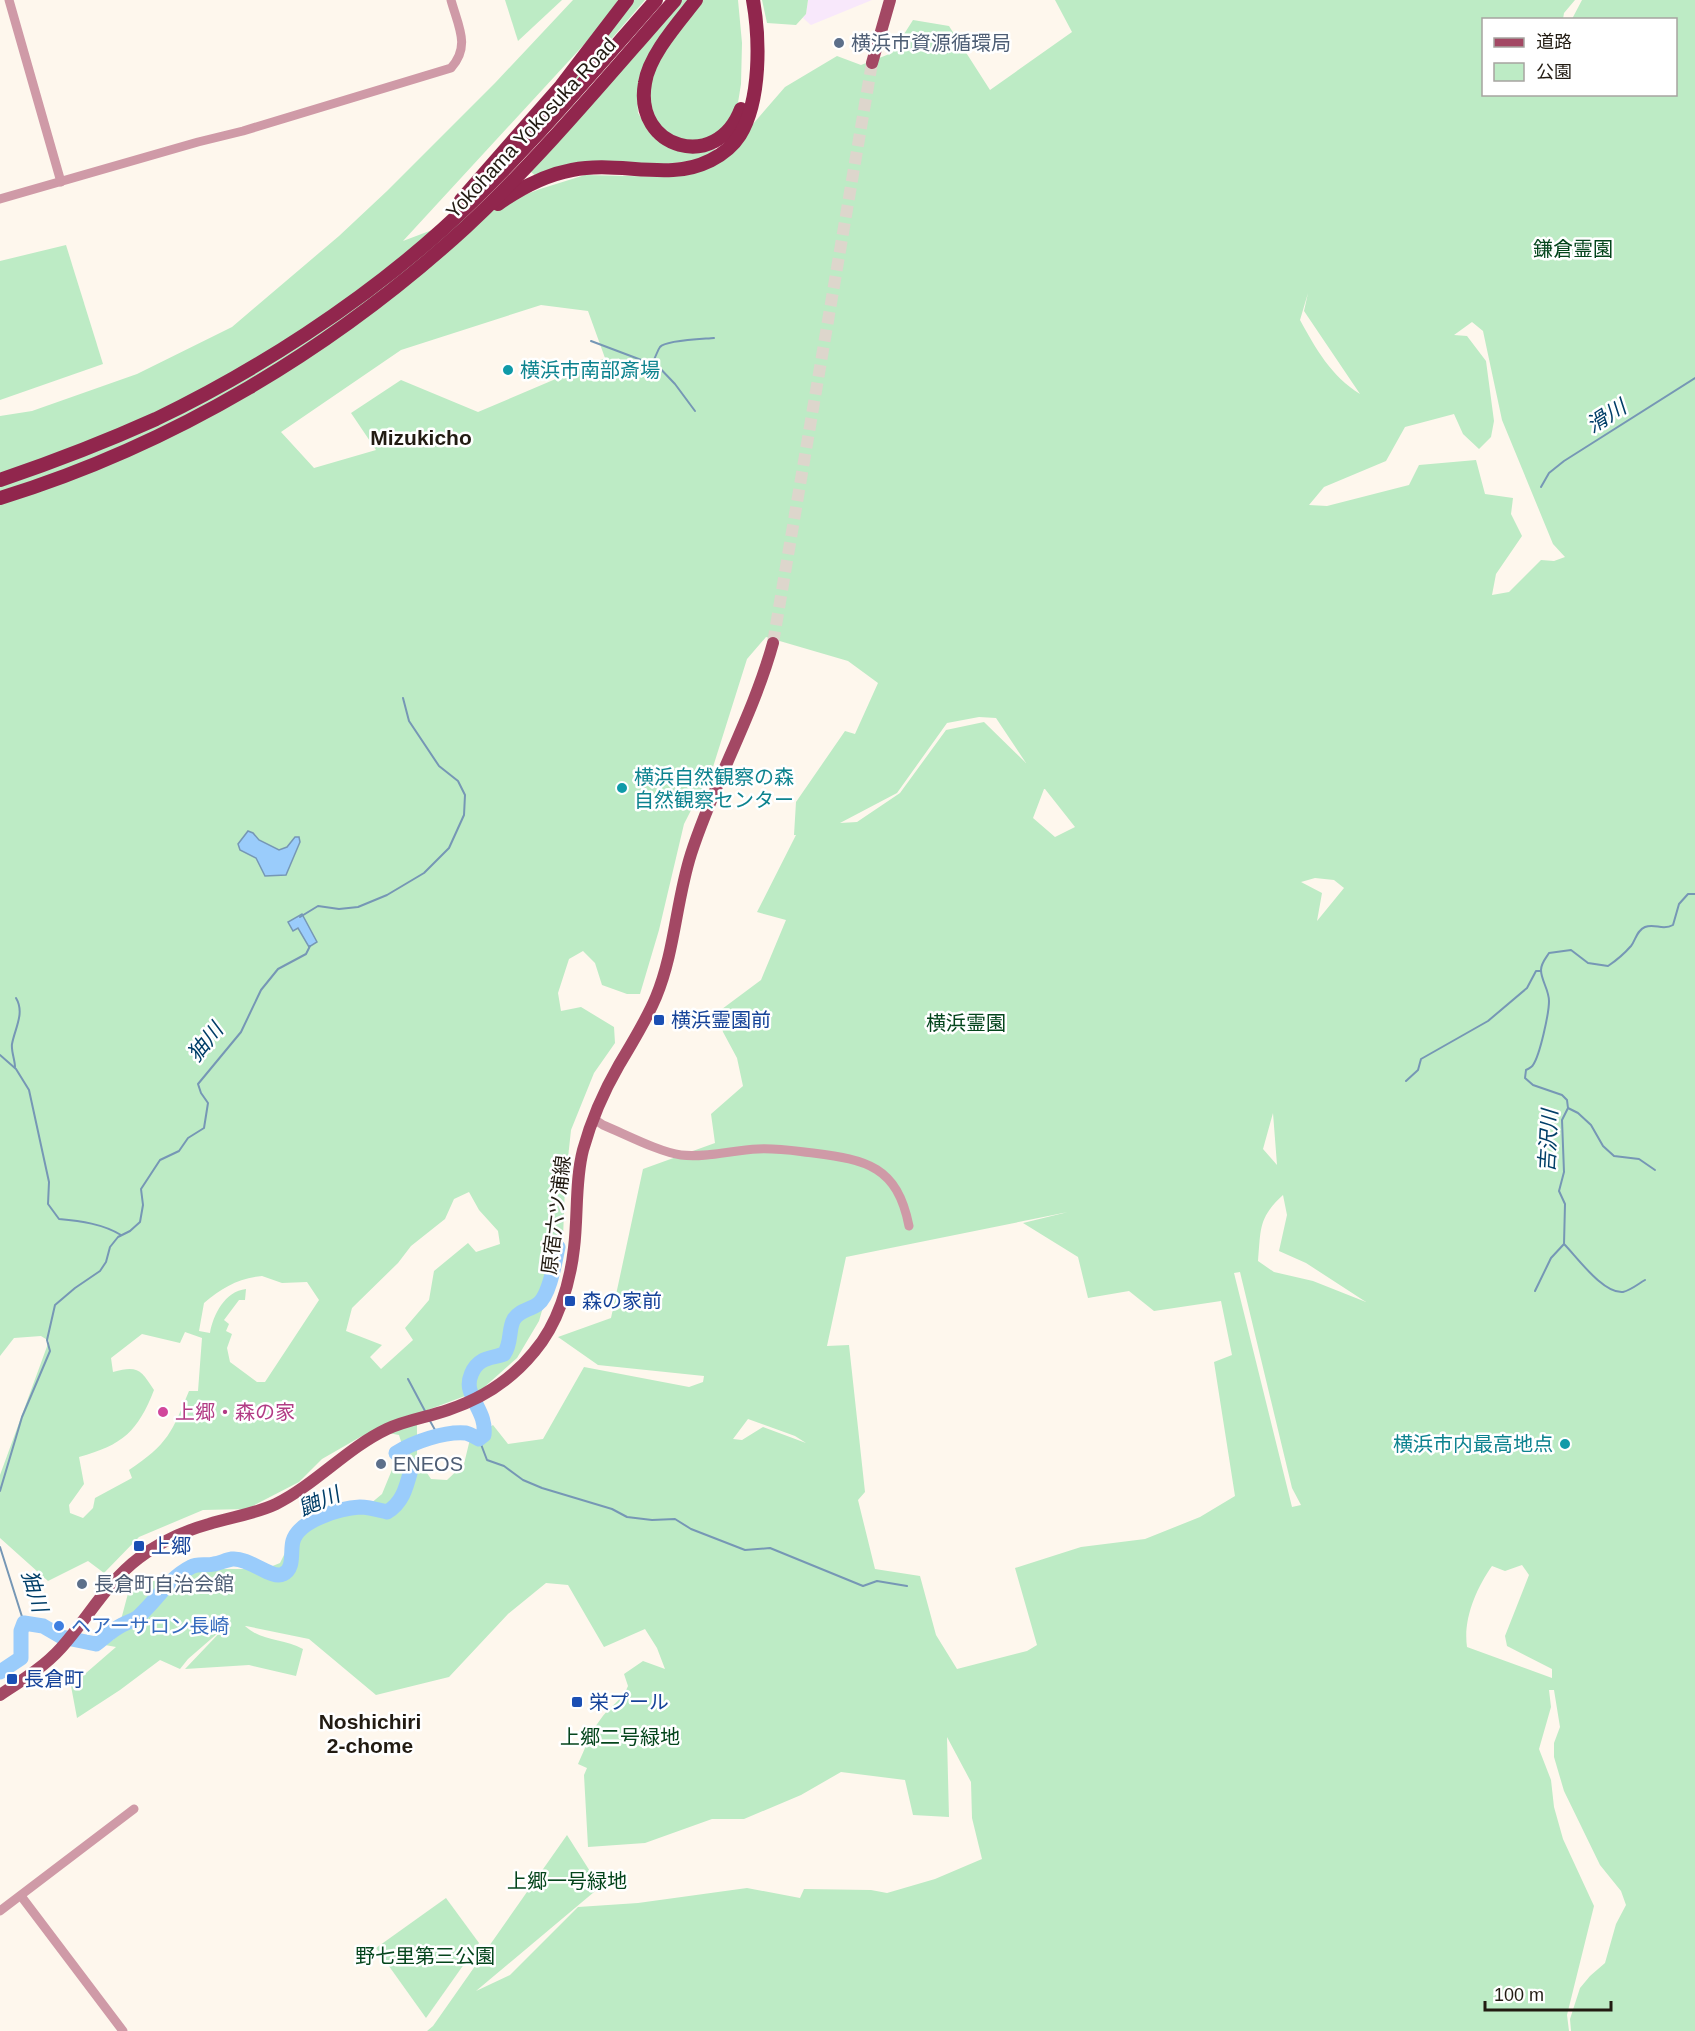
<svg xmlns="http://www.w3.org/2000/svg" width="1695" height="2031" font-family="Helvetica,'Noto Sans JP',sans-serif">
<style>
.industrial{fill:#f8e8fb}
.green{fill:#bdebc5;fill-rule:evenodd}
.water{fill:#9accfb;stroke:#7697b5;stroke-width:1.5}
.lines{fill:none;stroke-linecap:round;stroke-linejoin:round}
.stream{stroke:#7697b5;stroke-width:2}
.river{stroke:#9accfb;stroke-width:15}
.major-tunnel{stroke:#ddd6cc;stroke-width:12;stroke-dasharray:12 6;stroke-linecap:butt}
.minor{stroke:#cf9aa7;stroke-width:9}
.major{stroke:#a34864;stroke-width:12}
.highway{stroke:#91264d;stroke-width:14}
.service-dot{fill:#5c6f8a;stroke:#fff;stroke-width:2}
.culture-dot{fill:#0f9aa8;stroke:#fff;stroke-width:2}
.transit-dot{fill:#1a4fb4;stroke:#fff;stroke-width:2}
.hotel-dot{fill:#d1479c;stroke:#fff;stroke-width:2}
.shop-dot{fill:#3f7fe0;stroke:#fff;stroke-width:2}
.labels{text-anchor:middle;dominant-baseline:central;stroke-width:5;stroke-linejoin:round;paint-order:stroke}
.service-label{font-size:20px;fill:#4e5e75;stroke:#fff;text-anchor:start}
.street-label{font-size:20px;fill:#221b12;stroke:#fff}
.park-label{font-size:20px;fill:#04451c;stroke:#fff}
.culture-label{font-size:20px;fill:#0d838f;stroke:#fff;text-anchor:start}
.transit-label{font-size:20px;fill:#164399;stroke:#fff;text-anchor:start}
.hotel-label{font-size:20px;fill:#b23c85;stroke:#fff;text-anchor:start}
.shop-label{font-size:20px;fill:#366cbe;stroke:#fff;text-anchor:start}
.water-label{font-size:21px;font-style:italic;fill:#013e68;stroke:#fff}
.neighbourhood-label{font-size:21px;font-weight:bold;fill:#221b12;stroke:#fff}
</style>
<rect width="100%" height="100%" fill="#fef7ed"/>
<path class="industrial" d="M 808,0 L 872,0 L 811,25 L 803,18 L 806,14 Z"/>
<g class="green">
<path d="M 505,0 L 562,0 L 518,41 Z"/>
<path d="M 573,0 L 618,0 L 602,25 L 403,241 L 540,189 L 585,175 L 668,177 L 721,161 L 785,87 L 837,56 L 861,65 L 892,53 L 913,20 L 949,26 L 990,90 L 1072,32 L 1055,0 L 1575,0 L 1564,13 L 1563,19 L 1484,20 L 1484,94 L 1676,94 L 1676,20 L 1572,19 L 1582,0 L 1695,0 L 1695,2031 L 1571,2031 L 1570,2019 L 1580,1988 L 1590,1976 L 1605,1963 L 1616,1924 L 1626,1905 L 1621,1891 L 1600,1865 L 1564,1791 L 1554,1757 L 1554,1743 L 1560,1727 L 1554,1690 L 1549,1690 L 1551,1707 L 1539,1749 L 1551,1780 L 1554,1807 L 1563,1839 L 1594,1906 L 1567,2015 L 1569,2031 L 427,2031 L 433,2026 L 567,1835 L 600,1887 L 476,1991 L 510,1975 L 578,1907 L 638,1903 L 747,1888 L 800,1898 L 804,1889 L 871,1890 L 887,1893 L 935,1879 L 982,1859 L 972,1818 L 971,1782 L 947,1737 L 949,1817 L 913,1815 L 905,1780 L 841,1772 L 801,1795 L 744,1819 L 712,1819 L 645,1843 L 588,1847 L 584,1775 L 587,1768 L 578,1764 C 585,1749 590,1733 600,1720 C 608,1707 623,1700 628,1686 L 624,1674 L 643,1661 L 665,1669 L 657,1648 L 645,1629 L 604,1647 L 568,1585 L 546,1583 L 508,1614 L 449,1677 L 376,1695 L 309,1639 L 246,1626 L 245,1626 C 262,1642 283,1638 303,1649 L 296,1676 L 249,1665 L 185,1669 L 226,1626 L 188,1659 L 180,1669 L 160,1660 L 120,1690 L 77,1718 L 71,1686 L 116,1647 L 105,1645 L 114,1639 L 113,1635 L 122,1616 L 130,1586 L 210,1569 L 265,1569 L 280,1563 L 306,1511 L 344,1502 L 370,1504 L 382,1494 L 396,1460 L 403,1448 L 399,1435 L 378,1431 L 362,1436 L 322,1459 L 299,1482 L 247,1509 L 203,1510 L 139,1537 L 104,1573 L 88,1561 L 48,1581 L 0,1538 L 0,1475 L 49,1341 L 41,1336 L 14,1338 L 0,1356 L 0,416 L 32,411 L 137,374 L 232,327 L 339,236 L 387,191 L 495,83 ZM 1308,293 L 1304,311 L 1360,394 C 1331,376 1316,349 1300,320 ZM 541,305 L 588,311 L 605,358 L 478,412 L 401,380 L 351,413 L 376,450 L 314,468 L 281,432 L 401,350 ZM 1472,322 L 1483,331 L 1502,420 L 1553,544 L 1565,557 L 1554,561 L 1541,560 L 1509,592 L 1492,595 L 1496,574 L 1522,536 L 1511,514 L 1513,498 L 1485,494 L 1476,460 L 1419,465 L 1409,485 L 1327,506 L 1309,505 L 1324,487 L 1386,461 L 1405,427 L 1454,414 L 1463,434 L 1479,449 L 1491,437 L 1494,421 L 1486,361 L 1467,336 L 1454,335 ZM 766,637 L 848,661 L 878,683 L 855,734 L 845,731 L 796,802 L 794,835 L 796,835 L 757,912 L 786,920 L 761,980 L 718,1012 L 723,1032 L 737,1058 L 743,1086 L 711,1114 L 715,1143 L 643,1169 L 611,1318 L 558,1337 L 598,1365 L 704,1376 L 703,1382 L 689,1387 L 584,1367 L 543,1439 L 508,1444 L 493,1425 L 470,1439 L 464,1464 L 447,1480 L 431,1479 L 417,1458 L 417,1414 L 481,1390 L 517,1358 L 539,1321 L 563,1238 L 565,1186 L 571,1130 L 594,1073 L 615,1043 L 614,1027 L 581,1007 L 561,1011 L 558,993 L 569,959 L 583,951 L 595,963 L 602,985 L 627,994 L 640,994 L 659,930 L 684,824 L 713,767 L 747,659 ZM 979,717 L 996,718 L 1026,763 L 984,722 L 946,730 L 900,793 L 857,822 L 840,823 L 897,793 L 947,723 ZM 1044,789 L 1045,789 L 1075,827 L 1055,837 L 1033,818 ZM 1315,878 L 1334,880 L 1344,888 L 1317,921 L 1322,893 L 1301,882 ZM 1273,1113 L 1277,1165 L 1263,1149 ZM 469,1192 L 479,1210 L 498,1231 L 500,1244 L 476,1252 L 468,1243 L 434,1271 L 429,1300 L 405,1328 L 413,1340 L 381,1369 L 370,1357 L 382,1345 L 346,1331 L 352,1308 L 398,1263 L 411,1246 L 445,1219 L 454,1199 ZM 1283,1195 L 1287,1215 L 1279,1251 L 1306,1263 L 1366,1302 L 1313,1281 L 1274,1272 L 1258,1261 C 1261,1229 1258,1218 1283,1195 ZM 1068,1212 L 1023,1223 L 1078,1257 L 1088,1298 L 1129,1291 L 1154,1311 L 1221,1301 L 1232,1355 L 1214,1362 L 1235,1496 L 1200,1517 L 1145,1539 L 1081,1547 L 1015,1568 L 1037,1645 L 1027,1651 L 957,1669 L 936,1635 L 920,1576 L 875,1569 L 858,1500 L 865,1492 L 849,1345 L 827,1346 L 846,1257 ZM 1240,1272 L 1292,1488 L 1301,1505 L 1292,1507 L 1234,1273 ZM 262,1276 L 282,1283 L 307,1282 L 319,1300 L 265,1382 L 257,1382 L 230,1362 L 227,1348 L 232,1334 L 226,1331 L 229,1324 L 224,1320 L 239,1300 L 245,1300 L 246,1289 C 225,1291 213,1315 210,1333 L 199,1331 L 204,1303 C 222,1288 238,1278 262,1276 ZM 185,1332 L 202,1338 L 198,1391 L 189,1391 C 172,1432 168,1444 129,1470 L 132,1478 L 95,1498 L 93,1508 L 83,1518 L 70,1513 L 69,1505 L 84,1484 L 79,1457 C 123,1445 138,1431 154,1390 C 141,1370 138,1365 113,1372 L 111,1358 L 142,1334 L 180,1343 ZM 748,1419 L 795,1436 L 806,1443 L 763,1427 L 742,1440 L 733,1439 ZM 1522,1565 L 1529,1575 L 1505,1636 L 1507,1646 L 1552,1669 L 1552,1678 L 1467,1647 C 1463,1619 1476,1589 1492,1566 L 1505,1571 Z"/>
<path d="M 634,0 L 645,0 L 570,87 L 568,85 Z"/>
<path d="M 681,0 L 690,0 L 643,69 L 637,91 L 638,113 L 654,138 L 677,151 L 714,147 L 716,153 L 701,160 L 538,178 L 531,172 Z"/>
<path d="M 702,0 L 738,0 L 742,43 L 741,84 L 737,109 L 717,137 L 696,143 L 669,138 C 663,130 653,120 650,111 C 640,74 682,27 702,0 Z"/>
<path d="M 762,0 L 808,0 L 806,14 L 796,25 L 767,23 Z"/>
<path d="M 66,245 L 103,364 L 0,400 L 0,261 Z"/>
<path d="M 446,1898 L 479,1943 L 426,2018 L 376,1948 Z"/>
</g>
<g class="water">
<path d="M 248,831 L 253,833 L 259,840 L 279,850 L 287,847 L 295,837 L 299,837 L 300,842 L 286,875 L 265,876 L 256,858 L 240,850 L 238,844 Z"/>
<path d="M 302,914 L 317,942 L 309,947 L 298,928 L 293,931 L 288,922 Z"/>
</g>
<g class="lines">
<g class="stream">
<path d="M 591,341 L 644,361 L 653,361 L 675,384 L 695,411"/>
<path d="M 653,361 C 656,357 657,351 660,347 C 666,340 704,339 714,338"/>
<path d="M 1541,487 L 1549,473 L 1564,461 L 1695,378"/>
<path d="M 300,917 L 318,906 L 339,909 L 358,907 L 387,895 L 424,873 L 449,848 L 464,815 L 465,795 L 458,781 L 439,766 L 409,721 L 403,698"/>
<path d="M 0,1055 L 16,1069 L 29,1090 L 49,1182 L 48,1204 L 59,1219 C 81,1221 103,1224 121,1235"/>
<path d="M 15,1067 C 15,1060 11,1051 12,1044 C 15,1028 25,1013 16,998"/>
<path d="M 1406,1081 L 1418,1070 L 1421,1059 L 1488,1021 L 1527,988 L 1536,971 L 1541,971"/>
<path d="M 1568,1108 L 1578,1113 L 1591,1125 L 1603,1146 L 1614,1156 L 1639,1159 L 1655,1170"/>
<path d="M 1564,1244 C 1577,1257 1603,1294 1623,1292 C 1631,1290 1638,1284 1645,1280"/>
<path d="M 1535,1291 L 1551,1258 L 1564,1244 L 1565,1204 L 1559,1191 L 1564,1172 L 1562,1120 L 1568,1108 L 1567,1100 L 1562,1095 L 1533,1085 L 1525,1078 L 1526,1070 C 1528,1069 1532,1067 1533,1065 C 1540,1055 1549,1013 1549,1001 C 1549,990 1541,980 1541,970 C 1541,963 1546,958 1549,953 L 1571,950 L 1588,963 L 1608,966 C 1617,960 1624,954 1631,946 C 1636,940 1636,931 1645,927 C 1655,923 1663,931 1673,925 L 1679,904 L 1688,894 L 1695,894"/>
<path d="M 408,1379 L 425,1411"/>
<path d="M 430,1421 L 439,1437"/>
<path d="M 479,1439 L 487,1460 L 504,1466 L 523,1480 L 542,1488 L 612,1509 L 627,1517 L 652,1520 L 675,1519 L 691,1529 L 745,1550 L 770,1548 L 863,1586 L 877,1581 L 907,1586"/>
<path d="M 0,1491 L 22,1417 L 50,1351 L 47,1340 L 55,1305 L 75,1288 L 100,1271 L 106,1262 L 110,1247 L 118,1237 L 130,1231 L 140,1222 L 143,1205 L 141,1189 L 160,1160 L 179,1151 L 188,1138 L 204,1128 L 208,1103 L 201,1093 L 198,1084 L 241,1032 L 261,990 L 278,969 L 306,954 L 310,946"/>
<path d="M 0,1547 L 24,1623"/>
</g>
<path class="river" d="M 0,1672 L 21,1658 L 21,1631 L 24,1623 L 43,1626 L 62,1637 L 96,1644 C 104,1638 112,1630 122,1625 C 127,1622 133,1621 138,1617 C 156,1601 169,1578 191,1567 C 198,1563 206,1566 214,1564 C 220,1563 226,1560 232,1559 C 249,1557 272,1580 283,1574 C 295,1569 290,1551 293,1541 C 299,1520 341,1508 360,1507 C 369,1507 379,1510 387,1512 C 404,1502 407,1484 412,1466 L 396,1453 C 413,1442 445,1431 466,1433 C 470,1434 475,1437 479,1439 L 484,1435 C 486,1416 475,1407 470,1390 C 467,1380 473,1366 482,1361 C 488,1357 497,1357 504,1354 C 512,1343 508,1329 514,1319 C 520,1310 530,1310 538,1304 C 550,1295 555,1261 558,1247"/>
<path class="major-tunnel" d="M 773,643 L 872,63"/>
<g class="minor">
<path d="M 9,0 L 61,182"/>
<path d="M 0,199 L 198,142 L 243,131 L 451,68 C 471,46 458,26 451,0"/>
<path d="M 594,1119 L 603,1125 C 625,1134 659,1152 681,1155 C 706,1158 733,1150 758,1149 C 777,1148 795,1151 813,1153 C 867,1160 897,1166 909,1226"/>
<path d="M 21,1896 L 123,2031"/>
<path d="M 0,1911 L 134,1809"/>
</g>
<g class="major">
<path d="M 872,63 L 890,0"/>
<path d="M 0,1695 C 21,1681 44,1667 61,1648 C 88,1618 107,1582 139,1558 C 160,1542 184,1531 209,1524 C 231,1517 255,1514 276,1504 C 316,1484 347,1448 387,1429 C 406,1420 428,1417 448,1410 C 481,1399 512,1379 534,1352 C 558,1324 570,1284 574,1248 C 578,1216 575,1181 583,1150 C 591,1121 604,1091 619,1065 C 632,1043 646,1021 656,997 C 675,951 676,901 691,854 C 714,782 753,716 773,643"/>
</g>
<g class="highway">
<path d="M 696,0 C 679,22 649,55 645,83 C 633,149 717,173 741,109"/>
<path d="M 461,200 L 561,86 L 627,0"/>
<path d="M 498,204 C 519,189 545,175 572,170 C 606,163 639,172 673,170 C 698,169 726,157 740,135 C 761,100 760,39 753,0"/>
<path d="M 0,480 C 53,462 105,442 156,419 C 256,371 361,303 443,229 C 520,159 587,78 656,0"/>
<path d="M 0,498 C 173,445 334,348 466,227 C 541,157 607,77 675,0"/>
</g>
</g>
<g class="service-dot">
<circle cx="839" cy="43" r="6"/>
<circle cx="381" cy="1464" r="6"/>
<circle cx="82" cy="1584" r="6"/>
</g>
<g class="culture-dot">
<circle cx="508" cy="370" r="6"/>
<circle cx="622" cy="788" r="6"/>
<circle cx="1565" cy="1444" r="6"/>
</g>
<g class="transit-dot">
<rect x="653" y="1014" width="12" height="12" rx="3"/>
<rect x="564" y="1295" width="12" height="12" rx="3"/>
<rect x="133" y="1540" width="12" height="12" rx="3"/>
<rect x="6" y="1673" width="12" height="12" rx="3"/>
<rect x="571" y="1696" width="12" height="12" rx="3"/>
</g>
<circle class="hotel-dot" cx="163" cy="1412" r="6"/>
<circle class="shop-dot" cx="59" cy="1626" r="6"/>
<g class="labels">
<g class="service-label">
<text x="851" y="43">横浜市資源循環局</text>
<text x="393" y="1464">ENEOS</text>
<text x="94" y="1584">長倉町自治会館</text>
</g>
<g class="street-label">
<text transform="translate(531 128) rotate(-47)">Yokohama Yokosuka Road</text>
<text transform="translate(556 1215) rotate(-83)">原宿六ツ浦線</text>
</g>
<g class="park-label">
<text x="1573" y="249">鎌倉霊園</text>
<text x="966" y="1023">横浜霊園</text>
<text x="620" y="1737">上郷二号緑地</text>
<text x="567" y="1881">上郷一号緑地</text>
<text x="425" y="1956">野七里第三公園</text>
</g>
<g class="culture-label">
<text x="520" y="370">横浜市南部斎場</text>
<text x="634" y="777">横浜自然観察の森<tspan x="634" dy="23">自然観察センター</tspan></text>
<text x="1553" y="1444" text-anchor="end">横浜市内最高地点</text>
</g>
<g class="transit-label">
<text x="671" y="1020">横浜霊園前</text>
<text x="582" y="1301">森の家前</text>
<text x="151" y="1546">上郷</text>
<text x="24" y="1679">長倉町</text>
<text x="589" y="1702">栄プール</text>
</g>
<g class="hotel-label">
<text x="175" y="1412">上郷・森の家</text>
</g>
<g class="shop-label">
<text x="71" y="1626">ヘアーサロン長崎</text>
</g>
<g class="water-label">
<text transform="translate(1606 416) rotate(-32)">滑川</text>
<text transform="translate(205 1042) rotate(-51)">㹨川</text>
<text transform="translate(1548 1141) rotate(-87)">吉沢川</text>
<text transform="translate(319 1501) rotate(-23)">鼬川</text>
<text transform="translate(35 1591) rotate(73)">㹨川</text>
</g>
<g class="neighbourhood-label">
<text x="421" y="437">Mizukicho</text>
<text x="370" y="1721">Noshichiri<tspan x="370" dy="24">2-chome</tspan></text>
</g>
</g>
<rect x="1482" y="18" width="195" height="78" fill="#ffffff" stroke="#a7a4a0" stroke-width="1.5"/>
<rect x="1494" y="38" width="30" height="9" fill="#a34864" stroke="#a7a4a0" stroke-width="1.5"/>
<text x="1536" y="48" font-size="18" fill="#221b12">道路</text>
<rect x="1494" y="63" width="30" height="18" fill="#bdebc5" stroke="#a7a4a0" stroke-width="1.5"/>
<text x="1536" y="78" font-size="18" fill="#221b12">公園</text>
<path d="M1485 2001v9h126v-9" fill="none" stroke="#221b12" stroke-width="3"/>
<text x="1494" y="2001" font-size="18" fill="#221b12" stroke="#ffffff" stroke-width="4.5" paint-order="stroke">100 m</text>
</svg>
